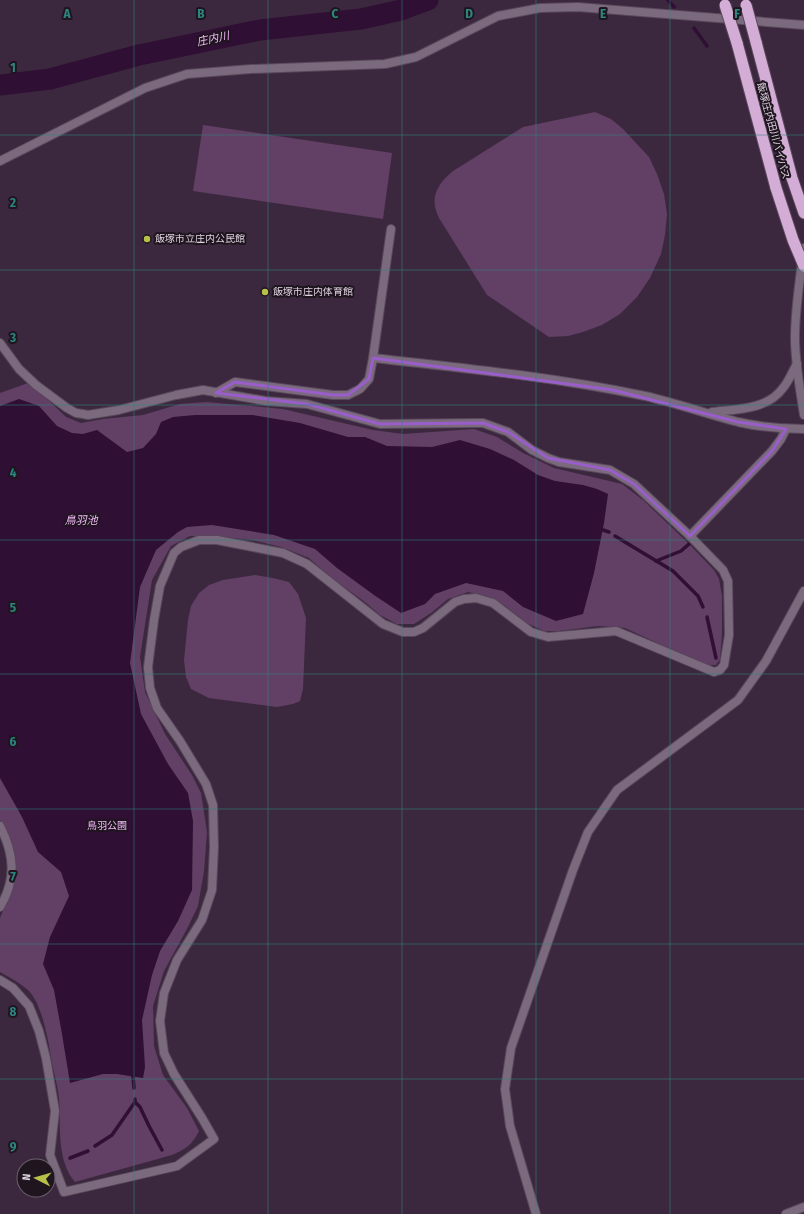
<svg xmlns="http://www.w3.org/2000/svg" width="804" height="1214" font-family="'Fira Sans Condensed','Noto Sans JP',sans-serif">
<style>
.green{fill:#623f65}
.water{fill:#300f34}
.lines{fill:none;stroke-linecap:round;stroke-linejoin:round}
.stream{stroke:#300f34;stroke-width:3.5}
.river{stroke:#300f34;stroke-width:21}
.minor-casing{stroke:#59475b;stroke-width:10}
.tertiary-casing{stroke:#59475b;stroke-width:10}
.trunk-casing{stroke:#59475b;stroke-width:13}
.minor{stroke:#7b6a7d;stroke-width:8}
.tertiary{stroke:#7b6a7d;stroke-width:8}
.trunk{stroke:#d4add7;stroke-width:11}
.trunk-bridge-casing{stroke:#59475b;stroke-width:13;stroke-linecap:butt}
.trunk-bridge{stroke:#d4add7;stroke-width:11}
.marked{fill:none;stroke:#995ec9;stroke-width:3;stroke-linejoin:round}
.grid{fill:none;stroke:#2e847f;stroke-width:1;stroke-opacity:0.55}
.poi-dot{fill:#b7c147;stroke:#1e151f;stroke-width:1.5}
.labels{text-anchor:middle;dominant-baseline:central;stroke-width:4;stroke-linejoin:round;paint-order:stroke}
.street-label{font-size:10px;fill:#dfd2e0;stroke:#1e151f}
.poi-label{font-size:10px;fill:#dfd2e0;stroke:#1e151f;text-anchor:start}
.park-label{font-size:10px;fill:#f6bbfc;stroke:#1e151f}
.water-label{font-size:11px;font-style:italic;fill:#f6bafb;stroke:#1e151f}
.grid-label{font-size:13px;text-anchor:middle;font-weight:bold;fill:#2e847f;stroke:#1e151f;stroke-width:4;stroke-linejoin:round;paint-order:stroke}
</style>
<rect width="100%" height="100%" fill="#3c283e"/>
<g class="green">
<path d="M 595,112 L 611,119 L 623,129 L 649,157 L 657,174 L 664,194 L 667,214 L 665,235 L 661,254 L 650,278 L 637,297 L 620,314 L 602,325 L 583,332 L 568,336 L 549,337 L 487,295 L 439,218 C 429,198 437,184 453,171 L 523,127 Z"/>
<path d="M 203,125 L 392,153 L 383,219 L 193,191 Z"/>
<path d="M 28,383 L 42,394 L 66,417 L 81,423 L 103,419 L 143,415 L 180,404 L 206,402 L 283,409 L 373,430 L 403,434 L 474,429 L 497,437 L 523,453 L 554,468 L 622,484 L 643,500 L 688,543 L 714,570 L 719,579 L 722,596 L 722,634 L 720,659 L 716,665 L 709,665 L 700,663 L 625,628 L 598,626 L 559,631 L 544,631 L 527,623 L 504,605 L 489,597 L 468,592 L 448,599 L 431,613 L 414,624 L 397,624 L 380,615 L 365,602 L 329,576 L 309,558 L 281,547 L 252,540 L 212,536 L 190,536 L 171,546 L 152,580 L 140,657 L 145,692 L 165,734 L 192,775 L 201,793 L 207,832 L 204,871 L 198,906 L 187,929 L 164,971 L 153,1006 L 154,1046 L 163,1075 L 187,1108 L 199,1131 C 192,1145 186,1149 172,1155 L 75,1182 C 56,1160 61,1125 59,1098 C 58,1088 55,1077 53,1068 C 49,1047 44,1006 28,990 C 20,983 9,977 0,972 L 0,918 L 13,886 L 8,837 L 0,820 L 0,393 Z"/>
<path d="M 255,575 L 273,578 L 289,582 L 298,594 L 306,618 L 303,689 L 300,701 L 293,704 L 277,707 L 209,698 L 191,689 L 186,677 L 184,660 L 188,620 L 191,606 L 199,593 L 209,585 L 223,580 Z"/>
</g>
<path class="water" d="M 19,399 L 39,406 L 57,426 L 72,433 L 83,434 L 97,430 L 127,452 L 143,448 L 156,434 L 161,422 L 173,417 L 195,415 L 253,415 L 300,423 L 348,437 L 365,437 L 387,446 L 432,447 L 460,440 L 490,449 L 514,460 L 538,475 L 555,481 L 583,485 L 597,489 L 608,494 L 604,523 L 594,573 L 583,614 L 556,621 L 523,607 L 503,591 L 466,583 L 435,594 L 425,604 L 401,613 L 374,595 L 337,568 L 315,549 L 274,535 L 212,525 L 187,527 L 178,532 L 156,550 L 140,587 L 130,663 L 141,714 L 168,764 L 188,793 L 193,821 L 192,890 L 178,921 L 160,951 L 152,975 L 142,1020 L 145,1067 L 143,1078 L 117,1074 L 103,1074 L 70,1083 L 62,1034 L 54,990 L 43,964 L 50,937 L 69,896 L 61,872 L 38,852 L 22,817 L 0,778 L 0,406 Z"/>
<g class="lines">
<g class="stream">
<path d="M 668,0 L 674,7"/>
<path d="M 694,28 L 707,46"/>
<path d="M 603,530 L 609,532"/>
<path d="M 615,536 L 673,571 L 698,596 L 703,607"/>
<path d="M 656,561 L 681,551 L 689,544"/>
<path d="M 707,617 L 716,658"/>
<path d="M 133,1076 L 134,1088"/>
<path d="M 135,1102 L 140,1107 L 149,1126 L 162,1150"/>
<path d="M 95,1146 L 112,1135 L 135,1102 L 135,1099"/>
<path d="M 70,1158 L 88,1151"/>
</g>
<path class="river" d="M 0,85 L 50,79 L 139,55 L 260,30 L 361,19 L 401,10 L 428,0"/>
<defs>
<g id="minor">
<path d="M 0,343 L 19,369 L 36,385 L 67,408 L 76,413 L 83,414 L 88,415 L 119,410 L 176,395 L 203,390 L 266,401 L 307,404 L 380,424 L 474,423 L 483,423 L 508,432 L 532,450 L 548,458 L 559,462 L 610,470 L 634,484 L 690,536 L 723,570 L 728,581 L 729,635 L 724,665 L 720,670 L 714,672 L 616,631 L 548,637 L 531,632 L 493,603 L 476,598 L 464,599 L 455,602 L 423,628 L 414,632 L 403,632 L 383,624 L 307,564 L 283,553 L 217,540 L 199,540 L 181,547 L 174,553 L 160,586 L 154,620 L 148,667 L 150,688 L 157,708 L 180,741 L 206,784 L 213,805 L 214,847 L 212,890 L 202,920 L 177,960 L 164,993 L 160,1021 L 164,1053 L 174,1074 L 202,1118 L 214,1139 L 177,1166 L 64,1192 L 50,1155 L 55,1111 L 46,1058 L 39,1031 L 29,1006 L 13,988 L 0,980"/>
<path d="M 216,393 L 235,382 L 333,395 L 348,395 L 360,389 L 369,379 L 373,358"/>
<path d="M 690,536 L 772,451 L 781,439 L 786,429"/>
<path d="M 0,826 C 14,854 17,879 0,907"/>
</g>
<g id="tertiary">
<path d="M 0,161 L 145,88 L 187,74 L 251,69 L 385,64 L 416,57 L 498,16 L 540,8 L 578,7 L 804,25"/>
<path d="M 391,229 L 373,358 C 463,368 555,377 645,396 C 676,403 707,414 738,422 C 760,427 782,429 804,429"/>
<path d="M 804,248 C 800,278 795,308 795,338 C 795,363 800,389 804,415"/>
<path d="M 712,412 C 737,409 767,410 783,388 C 789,381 792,372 797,364"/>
<path d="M 536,1214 L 510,1126 L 505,1089 L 511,1048 L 573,870 L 588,832 L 617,790 L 738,700 L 766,661 L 804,591"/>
<path d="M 786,1214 L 804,1207"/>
</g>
<g id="trunk">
<path d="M 756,42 L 792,178 L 804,213"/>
<path d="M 737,43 L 776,188"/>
</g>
</defs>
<use href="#minor" class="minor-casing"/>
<use href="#tertiary" class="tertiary-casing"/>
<use href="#trunk" class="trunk-casing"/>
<use href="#minor" class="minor"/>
<use href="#tertiary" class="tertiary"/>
<use href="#trunk" class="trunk"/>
<defs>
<g id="trunk-bridge">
<path d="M 725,5 L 737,43"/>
<path d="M 746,5 L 756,42"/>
<path d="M 776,188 L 793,240 L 804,266"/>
</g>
</defs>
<use href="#trunk-bridge" class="trunk-bridge-casing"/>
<use href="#trunk-bridge" class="trunk-bridge"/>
</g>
<path class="marked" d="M 373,358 L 613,390 L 738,422 L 786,429 L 772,451 L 690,536 L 634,484 L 610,470 L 548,458 L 508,432 L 483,423 L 380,424 L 307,404 L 216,393 L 235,382 L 333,395 L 348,395 L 369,379 Z"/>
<path class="grid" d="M 134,0 L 134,1214M 268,0 L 268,1214M 402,0 L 402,1214M 536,0 L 536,1214M 670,0 L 670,1214M 0,135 L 804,135M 0,270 L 804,270M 0,405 L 804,405M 0,540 L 804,540M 0,674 L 804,674M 0,809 L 804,809M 0,944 L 804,944M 0,1079 L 804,1079"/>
<g class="poi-dot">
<circle cx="147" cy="239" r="4"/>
<circle cx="265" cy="292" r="4"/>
</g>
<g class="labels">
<g class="street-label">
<text transform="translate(773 131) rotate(75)">飯塚庄内田川バイパス</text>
</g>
<g class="poi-label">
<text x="155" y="239">飯塚市立庄内公民館</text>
<text x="273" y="292">飯塚市庄内体育館</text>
</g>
<g class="park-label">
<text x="107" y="826">鳥羽公園</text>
</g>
<g class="water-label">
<text transform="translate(213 39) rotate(-12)">庄内川</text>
<text x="81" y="520">鳥羽池</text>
</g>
</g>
<g class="grid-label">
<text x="67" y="18">A</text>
<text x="201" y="18">B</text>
<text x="335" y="18">C</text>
<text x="469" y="18">D</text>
<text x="603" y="18">E</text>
<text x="737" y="18">F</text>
<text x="13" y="72">1</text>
<text x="13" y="207">2</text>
<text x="13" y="342">3</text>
<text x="13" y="477">4</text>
<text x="13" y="612">5</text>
<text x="13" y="746">6</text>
<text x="13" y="881">7</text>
<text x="13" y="1016">8</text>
<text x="13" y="1151">9</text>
</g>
<g transform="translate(36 1178) rotate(276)"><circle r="19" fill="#1e151f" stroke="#6b616c"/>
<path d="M0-3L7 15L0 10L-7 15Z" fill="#b7c147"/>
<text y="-6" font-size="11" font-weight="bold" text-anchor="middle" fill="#dfd2e0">N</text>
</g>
</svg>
